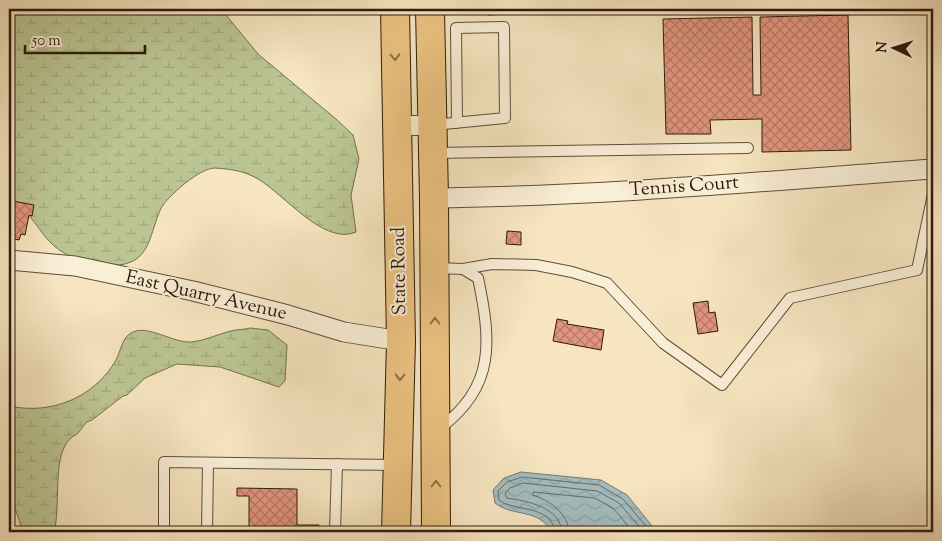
<svg xmlns="http://www.w3.org/2000/svg" width="942" height="541" font-family="'Sorts Mill Goudy',serif">
<style>
.wetland{fill:url(#wetland-marsh);stroke:#74704f}
.water{fill:url(#water-waves);stroke:#747b76}
.lines{fill:none;stroke-linecap:round;stroke-linejoin:round}
.shore{stroke:#686b64;stroke-width:1}
.building{fill:url(#building-cross-hatch);stroke:#2e1a0b}
.service-casing{stroke:#604d38;stroke-width:12}
.minor-casing{stroke:#604d38;stroke-width:21}
.primary-casing{stroke:#2e1a0b;stroke-width:30}
.service{stroke:#f9eed6;stroke-width:10}
.minor{stroke:#f9eed6;stroke-width:19}
.primary{stroke:#ebc280;stroke-width:28}
.oneway{stroke:#8c6e46}
.labels{text-anchor:middle;dominant-baseline:central;stroke-width:4;stroke-linejoin:round;paint-order:stroke}
.street-label{font-size:19px;fill:#2e1a0b;stroke:#f9eed6}
</style>
<defs>
<pattern id="wetland-marsh" width="20" height="14" patternUnits="userSpaceOnUse" patternTransform="scale(1.25)"><rect width="20" height="14" fill="#bbc593"/><path d="M1 5h8M5 5V1M11 12h8M15 12V8" fill="none" stroke="#a1a97d"/></pattern>
<pattern id="water-waves" width="16" height="10" patternUnits="userSpaceOnUse" patternTransform="scale(1.25)"><rect width="16" height="10" fill="#a2bcbe"/><path d="M0 5q4-4 8 0t8 0" fill="none" stroke="#8ca1a2"/></pattern>
<pattern id="building-cross-hatch" width="8" height="8" patternUnits="userSpaceOnUse" patternTransform="scale(1.25)"><rect width="8" height="8" fill="#e2957e"/><path d="M0 0l8 8M0 8l8-8" fill="none" stroke="#b87965"/></pattern>
</defs>
<rect width="100%" height="100%" fill="#f6e5c0"/>
<filter id="stains"><feTurbulence type="fractalNoise" baseFrequency=".004" numOctaves="4"/><feColorMatrix values="0 0 0 0 .2 0 0 0 0 .09 0 0 0 0 .02 0 0 0 .5 -.17"/></filter>
<radialGradient id="worn" r=".72"><stop offset=".6" stop-color="#630" stop-opacity="0"/><stop offset="1" stop-color="#630" stop-opacity=".3"/></radialGradient>
<g class="wetland">
<path d="M 9,9 L 221,9 L 258,54 L 336,119 L 353,135 L 359,159 L 351,195 L 356,232 C 324,246 284,194 258,179 C 245,171 230,169 215,168 C 200,168 172,193 163,205 C 153,220 152,252 133,261 C 122,267 108,265 96,263 C 40,255 46,223 9,197 Z"/>
<path d="M 250,328 L 268,330 L 287,345 L 285,381 L 279,387 L 220,367 L 177,364 L 145,378 L 127,395 L 123,396 L 92,420 C 84,422 83,428 78,433 C 75,436 71,437 69,440 C 52,458 61,507 54,532 L 23,532 L 9,490 L 9,406 C 51,415 94,398 116,360 C 121,351 122,336 133,332 C 149,325 173,343 191,342 C 204,341 218,334 231,331 C 238,329 243,330 250,328 Z"/>
</g>
<path class="water" d="M 521,472 L 601,480 L 627,495 L 657,532 L 551,532 C 540,508 512,517 495,503 L 493,490 L 504,478 Z"/>
<g class="lines">
<g class="shore">
<path d="M 555,532 C 552,504 513,512 499,500 L 498,491 L 507,482 L 522,477 L 599,485 L 623,499 L 651,532"/>
<path d="M 562,532 C 560,507 527,501 507,498 L 505,494 L 510,488 L 523,483 L 597,491 L 619,503 L 644,532"/>
<path d="M 569,532 C 568,513 550,501 533,495 L 533,492 L 595,498 L 614,509 L 633,532"/>
</g>
</g>
<g class="building">
<path d="M 488,9 L 507,9 L 507,14 L 488,15 Z"/>
<path d="M 848,15 L 851,150 L 762,152 L 762,119 L 710,120 L 711,134 L 666,134 L 663,19 L 752,17 L 753,95 L 761,95 L 760,17 Z"/>
<path d="M 9,190 L 14,191 L 13,201 L 34,205 L 32,216 L 29,215 L 25,235 L 21,234 L 19,240 L 9,238 Z"/>
<path d="M 507,231 L 521,232 L 521,245 L 506,244 Z"/>
<path d="M 708,301 L 709,313 L 715,312 L 718,331 L 698,334 L 693,303 Z"/>
<path d="M 557,319 L 568,321 L 567,324 L 604,330 L 601,350 L 553,341 Z"/>
<path d="M 237,488 L 297,489 L 297,525 L 319,525 L 319,532 L 249,532 L 249,496 L 237,496 Z"/>
</g>
<g class="lines">
<defs>
<g id="service">
<path d="M 433,125 L 505,118 L 504,27 L 456,28 L 457,123"/>
<path d="M 434,153 L 748,148"/>
<path d="M 436,268 L 463,269 L 478,278 C 491,340 496,387 440,428"/>
<path d="M 463,269 L 492,264 L 536,265 L 572,272 L 607,283 L 663,343 L 722,385 L 790,298 L 917,270 L 933,194"/>
<path d="M 164,532 L 164,462 L 397,465"/>
<path d="M 207,532 L 208,463"/>
<path d="M 335,532 L 337,464"/>
</g>
<g id="minor">
<path d="M 396,126 L 433,125"/>
<path d="M 434,198 C 601,196 767,181 933,169"/>
<path d="M 9,260 L 75,266 L 193,291 L 288,315 L 344,332 L 401,341"/>
</g>
<g id="primary">
<path d="M 395,9 L 401,341 L 396,532"/>
<path d="M 430,9 L 434,198 L 436,532"/>
</g>
</defs>
<use href="#service" class="service-casing"/>
<use href="#minor" class="minor-casing"/>
<use href="#primary" class="primary-casing"/>
<use href="#service" class="service"/>
<use href="#minor" class="minor"/>
<use href="#primary" class="primary"/>
</g>
<defs><path id="oneway-chevron" d="M-2-3.5L2.5 0L-2 3.5" fill="none" stroke-width="1.6" stroke-linecap="round" stroke-linejoin="round" transform="scale(1.25)"/></defs>
<g class="oneway">
<use href="#oneway-chevron" transform="translate(395 57) rotate(89)"/>
<use href="#oneway-chevron" transform="translate(435 321) rotate(-90)"/>
<use href="#oneway-chevron" transform="translate(400 377) rotate(92)"/>
<use href="#oneway-chevron" transform="translate(436 484) rotate(-90)"/>
</g>
<g class="labels">
<g class="street-label">
<text transform="translate(684 187) rotate(-4)">Tennis Court</text>
<text transform="translate(400 271) rotate(-91)">State Road</text>
<text transform="translate(206 296) rotate(13)">East Quarry Avenue</text>
</g>
</g>
<rect width="942" height="541" fill="none" stroke="#f6e5c0" stroke-width="30"/>
<rect x="10" y="10" width="922" height="521" fill="none" stroke="#2e1a0b" stroke-width="2.5"/>
<rect x="15" y="15" width="912" height="511" fill="none" stroke="#2e1a0b"/>
<g transform="translate(894 48) rotate(274)" stroke="#f9eed6" stroke-width="4" paint-order="stroke">
<path d="M0-4L9 19L0 12L-9 19Z" fill="#2e1a0b"/>
<text y="-8" font-size="14" font-weight="bold" text-anchor="middle" fill="#2e1a0b">N</text>
</g>
<path d="M25 45v8h120v-8" fill="none" stroke="#2e1a0b" stroke-width="2.5"/>
<text x="32" y="45" font-size="15" fill="#2e1a0b" stroke="#f9eed6" stroke-width="4" paint-order="stroke">50 m</text>
<rect width="100%" height="100%" filter="url(#stains)"/>
<rect width="100%" height="100%" fill="url(#worn)"/>
</svg>
